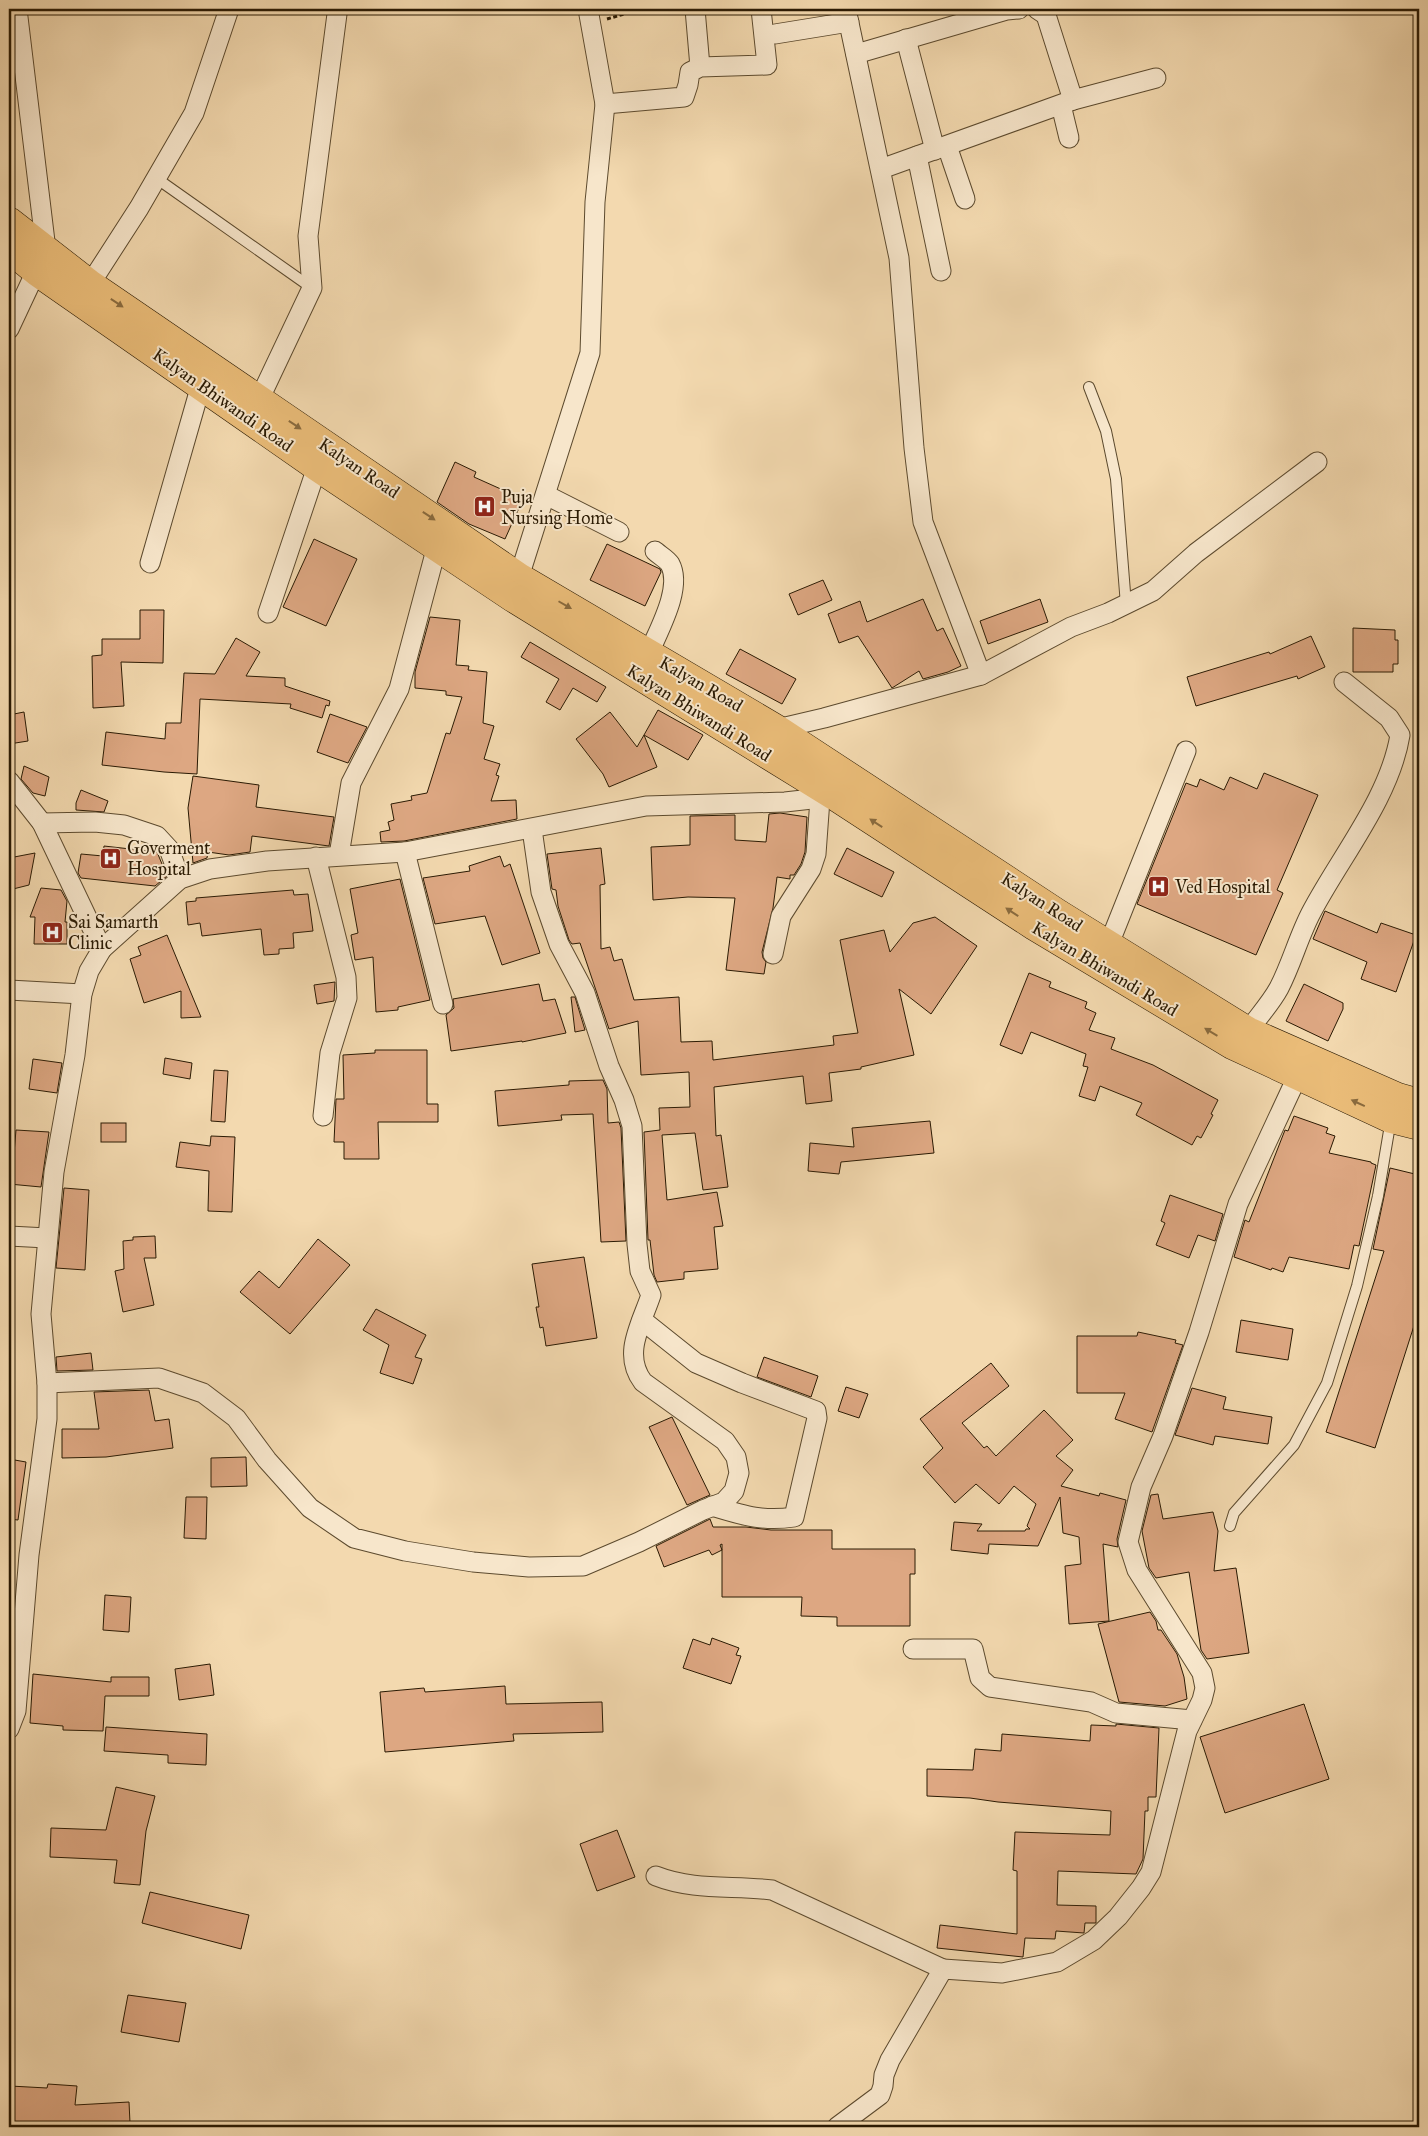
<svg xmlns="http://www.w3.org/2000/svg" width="1428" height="2136" font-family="'IM FELL Great Primer',serif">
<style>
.building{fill:#dda782;stroke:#2a1a03}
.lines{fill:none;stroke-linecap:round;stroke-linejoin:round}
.service-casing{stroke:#5c4a2e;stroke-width:12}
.minor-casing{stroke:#5c4a2e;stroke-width:21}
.trunk-casing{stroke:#2a1a03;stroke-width:29}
.path{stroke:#2a1a03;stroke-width:3;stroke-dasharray:4 2.5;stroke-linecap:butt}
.service{stroke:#f7e6cb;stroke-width:10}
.minor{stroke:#f7e6cb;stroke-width:19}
.trunk{stroke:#eabc78;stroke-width:28}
.oneway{fill:#8a6b3e}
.labels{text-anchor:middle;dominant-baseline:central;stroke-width:4;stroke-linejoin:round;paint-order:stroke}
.street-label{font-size:18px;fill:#2a1a03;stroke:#f7e6cb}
.poi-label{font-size:18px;fill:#2a1a03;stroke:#f7e6cb;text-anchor:start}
</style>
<rect width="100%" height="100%" fill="#f3d9af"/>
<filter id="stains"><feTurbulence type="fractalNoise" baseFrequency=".004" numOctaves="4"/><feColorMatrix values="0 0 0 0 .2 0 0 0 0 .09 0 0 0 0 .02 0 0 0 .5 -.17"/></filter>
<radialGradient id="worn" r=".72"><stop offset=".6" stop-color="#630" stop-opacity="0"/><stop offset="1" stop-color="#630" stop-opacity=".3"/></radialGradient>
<g class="building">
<path d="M 455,462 L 476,472 L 474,477 L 523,499 L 505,539 L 469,524 L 437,502 Z"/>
<path d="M 314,539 L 357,559 L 326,626 L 283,607 Z"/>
<path d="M 607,544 L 660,569 L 661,572 L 645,606 L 590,580 Z"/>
<path d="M 823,580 L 832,600 L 798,615 L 789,594 Z"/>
<path d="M 923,599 L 937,631 L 943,628 L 961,666 L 948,672 L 923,679 L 919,671 L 892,688 L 858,636 L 839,643 L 828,614 L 860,601 L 867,622 Z"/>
<path d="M 1040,599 L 1048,622 L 988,644 L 980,621 Z"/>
<path d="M 140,610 L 164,610 L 163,663 L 121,662 L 124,706 L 93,708 L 92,656 L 102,655 L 102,639 L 140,639 Z"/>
<path d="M 430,617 L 460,620 L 456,665 L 469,666 L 468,670 L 487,672 L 483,723 L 494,726 L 484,759 L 500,764 L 496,775 L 499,776 L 491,801 L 516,800 L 517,819 L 404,841 L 381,842 L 380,832 L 390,830 L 388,822 L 394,820 L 391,804 L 412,800 L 411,796 L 427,793 L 446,733 L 450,734 L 462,697 L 446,695 L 446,691 L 415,688 L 415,672 Z"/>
<path d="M 1353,628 L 1395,630 L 1395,640 L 1398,640 L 1398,664 L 1393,664 L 1393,672 L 1353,672 Z"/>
<path d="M 1311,636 L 1325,667 L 1298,679 L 1297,676 L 1196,706 L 1187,677 L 1269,652 L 1270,654 Z"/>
<path d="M 236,638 L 260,652 L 246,676 L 285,678 L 285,686 L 330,701 L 329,706 L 326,705 L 322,718 L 290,708 L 291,704 L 200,699 L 197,774 L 164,772 L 102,765 L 106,732 L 165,739 L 166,723 L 181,723 L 184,673 L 215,674 Z"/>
<path d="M 530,642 L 606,687 L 597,702 L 573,688 L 560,710 L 546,702 L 559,679 L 521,657 Z"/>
<path d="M 740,649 L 796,679 L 782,704 L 726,674 Z"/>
<path d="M 658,710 L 703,735 L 688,760 L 644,735 Z"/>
<path d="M 24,712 L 28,741 L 9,744 L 9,715 Z"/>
<path d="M 610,712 L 637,747 L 644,735 L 657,767 L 609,787 L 603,774 L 576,739 Z"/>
<path d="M 330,714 L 367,727 L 348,763 L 317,752 Z"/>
<path d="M 24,766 L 49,777 L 45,796 L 33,793 L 21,779 Z"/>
<path d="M 1264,773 L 1318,795 L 1277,890 L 1283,893 L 1256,955 L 1137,904 L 1186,783 L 1197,787 L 1200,779 L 1224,790 L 1230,777 L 1257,789 Z"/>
<path d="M 193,776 L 259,785 L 256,807 L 334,817 L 329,846 L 252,836 L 250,852 L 229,855 L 208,852 L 207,858 L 193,863 L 188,808 Z"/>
<path d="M 81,790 L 108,801 L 104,812 L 76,810 L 76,803 Z"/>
<path d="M 780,813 L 807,817 L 805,852 L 801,864 L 794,875 L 790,875 L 790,879 L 777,877 L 773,908 L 762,952 L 763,958 L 766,962 L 764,974 L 726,970 L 735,898 L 688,897 L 653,900 L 651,847 L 690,845 L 690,816 L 735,815 L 735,840 L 766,842 L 769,814 Z"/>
<path d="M 104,846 L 157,852 L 167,876 L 155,886 L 81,878 L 78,873 L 81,854 L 103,856 Z"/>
<path d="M 601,848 L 605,884 L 600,885 L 601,949 L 610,947 L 614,961 L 622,959 L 634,1000 L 679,997 L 681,1042 L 712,1041 L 713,1060 L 834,1045 L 833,1036 L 858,1033 L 840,940 L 884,930 L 890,952 L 913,923 L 935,917 L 977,946 L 931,1014 L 899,989 L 914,1055 L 861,1067 L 861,1069 L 829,1073 L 832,1101 L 806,1104 L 803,1076 L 714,1087 L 716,1136 L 721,1135 L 728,1187 L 703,1190 L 695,1133 L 662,1135 L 667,1200 L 717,1192 L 723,1226 L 714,1227 L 718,1269 L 684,1272 L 684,1279 L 657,1282 L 654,1275 L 650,1240 L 648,1240 L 644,1132 L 660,1130 L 659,1108 L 690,1107 L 689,1072 L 641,1075 L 638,1021 L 609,1029 L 580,943 L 572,944 L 569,940 L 558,906 L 556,890 L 552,889 L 547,854 Z"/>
<path d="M 847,848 L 894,872 L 882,897 L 834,874 Z"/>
<path d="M 35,853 L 29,885 L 9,890 L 9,858 Z"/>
<path d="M 500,856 L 504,867 L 510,864 L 540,953 L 502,965 L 485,916 L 435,924 L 423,878 L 470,871 L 469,866 Z"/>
<path d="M 400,879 L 430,1000 L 398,1007 L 398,1010 L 376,1012 L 373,957 L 355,960 L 351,935 L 358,933 L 350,889 Z"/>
<path d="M 41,888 L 61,890 L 67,901 L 65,922 L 67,922 L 67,944 L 34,944 L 35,917 L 30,917 Z"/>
<path d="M 293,890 L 294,895 L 308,894 L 313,931 L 293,933 L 294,948 L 279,949 L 279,954 L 264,955 L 261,929 L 202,936 L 200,923 L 188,925 L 186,902 L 196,901 L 196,898 Z"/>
<path d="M 1325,911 L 1377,933 L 1381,923 L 1416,935 L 1396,992 L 1361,979 L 1367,962 L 1313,939 Z"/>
<path d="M 167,935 L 181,969 L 201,1017 L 181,1018 L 181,991 L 144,1003 L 130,959 L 141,955 L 138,947 Z"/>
<path d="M 1029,973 L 1051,982 L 1049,987 L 1087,1002 L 1085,1008 L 1096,1013 L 1089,1030 L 1115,1038 L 1111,1049 L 1153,1065 L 1218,1100 L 1211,1114 L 1213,1115 L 1201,1138 L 1197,1136 L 1192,1145 L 1136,1115 L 1142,1103 L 1100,1086 L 1095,1101 L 1079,1096 L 1088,1067 L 1083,1066 L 1086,1054 L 1031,1032 L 1022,1054 L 1000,1045 Z"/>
<path d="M 335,982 L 334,1001 L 317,1004 L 314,985 Z"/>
<path d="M 539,984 L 543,1001 L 555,999 L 566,1033 L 522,1042 L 522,1041 L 451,1051 L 446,1015 L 454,1008 L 453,999 Z"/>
<path d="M 1304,984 L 1343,1003 L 1343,1009 L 1328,1041 L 1286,1021 Z"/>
<path d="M 571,997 L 575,997 L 585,1030 L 575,1032 Z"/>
<path d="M 375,1050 L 427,1050 L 427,1104 L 438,1104 L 438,1122 L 378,1122 L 379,1159 L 344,1159 L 344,1142 L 334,1142 L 336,1099 L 344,1099 L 343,1055 L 375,1053 Z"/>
<path d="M 165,1058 L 192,1063 L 190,1079 L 163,1074 Z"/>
<path d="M 33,1059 L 62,1063 L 57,1093 L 29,1089 Z"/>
<path d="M 214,1070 L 228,1071 L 225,1122 L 211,1121 Z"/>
<path d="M 603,1080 L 607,1089 L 608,1123 L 619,1122 L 621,1128 L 626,1241 L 601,1242 L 593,1114 L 561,1115 L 562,1120 L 498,1126 L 495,1091 L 569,1085 L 569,1081 Z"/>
<path d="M 1294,1116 L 1328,1128 L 1326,1133 L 1335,1136 L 1329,1153 L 1371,1162 L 1371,1163 L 1376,1165 L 1359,1246 L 1354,1245 L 1349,1269 L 1289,1257 L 1283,1272 L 1272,1268 L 1271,1270 L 1234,1257 L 1245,1220 L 1249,1222 L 1285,1130 L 1288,1131 Z"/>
<path d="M 930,1121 L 934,1153 L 841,1162 L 839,1174 L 808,1171 L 810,1143 L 854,1147 L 852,1128 Z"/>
<rect x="101" y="1123" width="25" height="19"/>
<path d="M 16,1130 L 49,1132 L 41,1187 L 9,1184 L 11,1164 L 13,1165 Z"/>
<path d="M 211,1136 L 235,1137 L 232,1212 L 208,1211 L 209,1171 L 176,1167 L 180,1142 L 210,1146 Z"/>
<path d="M 1390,1168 L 1419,1175 L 1419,1310 L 1375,1448 L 1326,1432 L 1384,1251 L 1373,1249 Z"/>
<path d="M 64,1188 L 89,1190 L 85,1270 L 56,1268 Z"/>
<path d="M 1170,1195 L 1223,1214 L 1215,1241 L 1198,1235 L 1189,1258 L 1156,1245 L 1165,1223 L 1161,1221 Z"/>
<path d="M 155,1236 L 156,1258 L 144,1258 L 154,1305 L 123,1312 L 115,1271 L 124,1269 L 123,1241 L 133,1240 L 133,1237 Z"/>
<path d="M 318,1239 L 350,1265 L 290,1334 L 240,1292 L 259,1271 L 279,1288 Z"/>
<path d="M 584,1257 L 597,1338 L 546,1346 L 543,1327 L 540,1328 L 536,1307 L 539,1307 L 532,1264 Z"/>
<path d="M 376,1309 L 426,1335 L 415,1357 L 422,1359 L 413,1384 L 380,1373 L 389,1345 L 363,1330 Z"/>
<path d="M 1241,1320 L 1293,1329 L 1288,1360 L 1236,1352 Z"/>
<path d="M 1138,1332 L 1176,1340 L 1175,1343 L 1183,1345 L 1152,1432 L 1115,1419 L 1125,1393 L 1077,1393 L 1077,1336 L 1137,1336 Z"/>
<path d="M 91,1353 L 93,1370 L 57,1371 L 56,1357 Z"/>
<path d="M 764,1357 L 818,1376 L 811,1397 L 757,1377 Z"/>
<path d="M 991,1363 L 1009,1386 L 962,1423 L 984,1448 L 987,1446 L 996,1456 L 1044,1410 L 1073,1440 L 1056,1456 L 1073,1470 L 1061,1486 L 1099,1496 L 1100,1493 L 1126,1500 L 1117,1539 L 1118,1547 L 1103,1544 L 1109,1621 L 1069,1624 L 1065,1566 L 1081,1564 L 1079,1537 L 1063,1533 L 1060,1497 L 1038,1546 L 989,1544 L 988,1554 L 951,1550 L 954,1522 L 982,1524 L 977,1531 L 1025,1531 L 1026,1529 L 1030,1529 L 1027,1526 L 1036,1504 L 1014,1486 L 999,1504 L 976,1484 L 955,1503 L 923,1467 L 943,1448 L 920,1419 Z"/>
<path d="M 846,1387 L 868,1394 L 859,1418 L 838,1411 Z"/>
<path d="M 1192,1388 L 1226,1397 L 1223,1409 L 1272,1417 L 1268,1444 L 1215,1436 L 1213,1445 L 1175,1435 Z"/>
<path d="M 149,1390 L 155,1421 L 169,1419 L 173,1448 L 106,1457 L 62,1458 L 62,1429 L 99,1429 L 94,1392 Z"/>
<path d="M 672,1417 L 710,1495 L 687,1505 L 649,1427 Z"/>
<path d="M 246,1457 L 247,1486 L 211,1487 L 211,1458 Z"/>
<path d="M 9,1459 L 26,1462 L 18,1520 L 9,1519 Z"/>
<path d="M 1158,1494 L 1163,1519 L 1213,1512 L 1218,1531 L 1214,1571 L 1236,1568 L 1249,1653 L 1207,1659 L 1201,1650 L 1189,1572 L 1156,1578 L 1149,1568 L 1142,1531 L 1151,1495 Z"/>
<path d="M 186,1497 L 207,1497 L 206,1539 L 184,1538 Z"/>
<path d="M 710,1519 L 713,1527 L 746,1527 L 771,1530 L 832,1530 L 832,1549 L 915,1549 L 915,1574 L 910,1574 L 910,1626 L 837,1626 L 837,1617 L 801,1616 L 802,1597 L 722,1597 L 722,1544 L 720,1545 L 722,1550 L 712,1555 L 709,1550 L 664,1567 L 656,1546 Z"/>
<path d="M 105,1595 L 131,1597 L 129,1632 L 103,1630 Z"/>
<path d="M 1150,1612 L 1156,1621 L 1158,1630 L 1161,1630 L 1177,1654 L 1184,1677 L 1187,1699 L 1165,1706 L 1119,1702 L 1098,1624 Z"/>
<path d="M 712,1638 L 739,1648 L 736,1655 L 741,1656 L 731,1684 L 683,1668 L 693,1639 L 710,1645 Z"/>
<path d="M 210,1664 L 214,1695 L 179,1700 L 175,1669 Z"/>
<path d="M 33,1674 L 111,1682 L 111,1677 L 149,1677 L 149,1696 L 105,1696 L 103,1731 L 63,1730 L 63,1726 L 30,1723 Z"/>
<path d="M 505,1686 L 506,1704 L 602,1702 L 603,1732 L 513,1734 L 514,1741 L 385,1752 L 380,1692 L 424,1688 L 425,1692 Z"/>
<path d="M 1304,1704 L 1329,1779 L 1225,1813 L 1200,1737 Z"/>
<path d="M 1116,1724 L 1159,1728 L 1156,1797 L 1148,1797 L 1148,1811 L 1145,1811 L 1143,1859 L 1136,1874 L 1058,1871 L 1057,1905 L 1096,1906 L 1096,1923 L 1085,1923 L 1084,1933 L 1056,1931 L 1055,1939 L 1025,1938 L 1023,1957 L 937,1948 L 940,1925 L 1017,1934 L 1017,1871 L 1013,1870 L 1015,1832 L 1110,1835 L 1111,1811 L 998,1802 L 970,1798 L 927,1796 L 927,1769 L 973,1770 L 975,1749 L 1001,1751 L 1002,1734 L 1090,1741 L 1091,1725 L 1116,1726 Z"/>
<path d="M 106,1727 L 207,1734 L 206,1765 L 168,1763 L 168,1755 L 104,1751 Z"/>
<path d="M 116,1787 L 155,1796 L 146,1831 L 140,1885 L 114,1883 L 117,1860 L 50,1857 L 51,1828 L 106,1830 Z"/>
<path d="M 617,1830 L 635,1877 L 597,1891 L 580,1844 Z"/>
<path d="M 150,1892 L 249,1915 L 241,1949 L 142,1923 Z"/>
<path d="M 128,1995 L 186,2003 L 179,2042 L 121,2032 Z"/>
<path d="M 48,2084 L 77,2086 L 75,2105 L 129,2102 L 130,2123 L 78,2126 L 9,2121 L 10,2086 L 47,2088 Z"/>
</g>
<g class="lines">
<defs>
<g id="service">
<path d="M 156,178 L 312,288"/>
<path d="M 1089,387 L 1106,431 L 1116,479 L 1126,605"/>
<path d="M 1230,1526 L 1234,1513 L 1294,1445 L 1327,1383 L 1357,1286 L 1378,1196 L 1391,1119"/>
</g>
<g id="minor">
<path d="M 695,9 L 700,67"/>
<path d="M 846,9 L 899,258 L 914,448 L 923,522 L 981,675"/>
<path d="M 775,34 L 849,22"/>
<path d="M 906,39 L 935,150"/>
<path d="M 856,54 L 1007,10 L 1019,9"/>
<path d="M 1073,100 L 1156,78"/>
<path d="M 605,104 L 684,97 L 688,85 L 690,72 L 700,67 L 767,65 L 761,9"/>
<path d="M 1061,105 L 1069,138"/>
<path d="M 947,146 L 965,199"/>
<path d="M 917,156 L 941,271"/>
<path d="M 881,169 L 1073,100 L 1046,15 L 1037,9"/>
<path d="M 90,284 L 139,208 L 194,113 L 229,9"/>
<path d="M 9,329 L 46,250 L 17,9"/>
<path d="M 259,400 L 312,288 L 308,236 L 337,14"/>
<path d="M 546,495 L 619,532"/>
<path d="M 150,563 L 201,385"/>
<path d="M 519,577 L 590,353 L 595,202 L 605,104 L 588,9"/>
<path d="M 268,613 L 317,467"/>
<path d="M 649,653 C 658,631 683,588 670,564 C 667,559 659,555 655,551"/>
<path d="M 777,729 L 824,718 L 981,675 L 1071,627 L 1108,613 L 1153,591 L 1196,553 L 1317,462"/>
<path d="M 9,781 L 42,823 L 102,949 L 89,971 L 82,994 L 75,1055 L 54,1172 L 41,1314 L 47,1383 L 47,1419 L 29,1555 L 16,1711 L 9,1729"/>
<path d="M 42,823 L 95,822 L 124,825 L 157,836 L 169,849 L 180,879"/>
<path d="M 405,852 L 443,1004"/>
<path d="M 339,855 L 351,783 L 399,689 L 437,546"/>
<path d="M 316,857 L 346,977 L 347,998 L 330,1053 L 323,1116"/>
<path d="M 1109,944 L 1186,751"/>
<path d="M 102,949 L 180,879 L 210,869 L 267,861 L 405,852 L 646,806 L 785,802 L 839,796"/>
<path d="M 773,954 L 781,916 L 811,869 L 816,854 L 820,799"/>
<path d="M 9,990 L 82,994"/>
<path d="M 1248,1031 C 1258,1017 1271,1003 1279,988 C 1292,963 1299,935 1312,911 C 1341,856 1390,797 1400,735 L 1389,718 L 1344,682"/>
<path d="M 9,1236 L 47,1238"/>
<path d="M 642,1320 L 696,1363 L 742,1383 L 816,1411 L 817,1418 L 794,1517 C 762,1522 742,1515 712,1506"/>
<path d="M 47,1383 L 159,1378 L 203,1393 L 236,1418 L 267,1460 L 310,1508 L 354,1538 L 405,1551 L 473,1562 L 529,1567 L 583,1566 L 639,1542 L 703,1510 L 724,1502 L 734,1491 L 739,1473 L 736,1457 L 725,1441 L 643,1382 C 622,1354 641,1325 651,1295 L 640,1271 L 637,1244 L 632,1126 L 624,1100 L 609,1066 L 585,993 L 559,944 L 541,892 L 532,829"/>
<path d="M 913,1649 L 973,1649 L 980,1678 L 990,1687 L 1091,1702 L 1116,1713 L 1192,1720"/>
<path d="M 656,1876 C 694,1891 733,1885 772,1890 L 943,1969"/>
<path d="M 837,2127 L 880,2095 L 883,2086 L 884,2075 L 890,2060 L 943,1969 L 1002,1973 L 1057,1962 L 1094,1940 L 1118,1917 L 1141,1888 L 1151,1872 L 1187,1731 L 1202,1700 L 1205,1688 L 1202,1673 L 1137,1570 L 1128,1542 L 1141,1487 L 1163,1436 L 1199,1332 L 1238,1204 L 1298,1075"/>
</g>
<g id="trunk">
<path d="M 9,221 L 90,284 L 519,577 L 777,729 L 1059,914 L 1248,1031 L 1398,1097 L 1419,1103"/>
<path d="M 9,249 L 37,272 L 317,467 L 513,598 L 836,797 L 1034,926 L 1232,1045 L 1391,1119 L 1419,1126"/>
</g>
</defs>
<use href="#service" class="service-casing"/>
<use href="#minor" class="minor-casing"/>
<use href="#trunk" class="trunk-casing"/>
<path class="path" d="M 607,19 L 642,9"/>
<use href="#service" class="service"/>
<use href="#minor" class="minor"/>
<use href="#trunk" class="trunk"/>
</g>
<defs><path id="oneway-solid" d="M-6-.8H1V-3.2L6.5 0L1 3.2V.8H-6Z" transform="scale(1.25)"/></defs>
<g class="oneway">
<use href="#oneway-solid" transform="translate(117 303) rotate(34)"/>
<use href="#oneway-solid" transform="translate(295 425) rotate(34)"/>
<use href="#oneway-solid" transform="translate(429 516) rotate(34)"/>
<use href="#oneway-solid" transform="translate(565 605) rotate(30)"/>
<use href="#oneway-solid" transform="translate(876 823) rotate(-147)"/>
<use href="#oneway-solid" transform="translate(1012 912) rotate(-147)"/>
<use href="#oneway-solid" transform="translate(1211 1032) rotate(-149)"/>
<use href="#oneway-solid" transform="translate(1358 1103) rotate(-155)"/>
</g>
<defs>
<symbol id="hospital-square" viewBox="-11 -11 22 22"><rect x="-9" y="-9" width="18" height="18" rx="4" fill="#8f2418" stroke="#f7e6cb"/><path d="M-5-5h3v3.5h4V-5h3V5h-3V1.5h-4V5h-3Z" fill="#fff"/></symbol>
</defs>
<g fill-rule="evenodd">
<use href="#hospital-square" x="472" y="494" width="25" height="25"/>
<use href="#hospital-square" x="98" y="846" width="25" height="25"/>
<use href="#hospital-square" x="1146" y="874" width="25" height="25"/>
<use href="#hospital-square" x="40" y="920" width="25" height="25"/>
</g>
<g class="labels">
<g class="street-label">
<text transform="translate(223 400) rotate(35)">Kalyan Bhiwandi Road</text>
<text transform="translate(359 468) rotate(34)">Kalyan Road</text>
<text transform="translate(701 684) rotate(30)">Kalyan Road</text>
<text transform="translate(699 713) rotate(32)">Kalyan Bhiwandi Road</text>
<text transform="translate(1042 902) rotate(33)">Kalyan Road</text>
<text transform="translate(1105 969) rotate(31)">Kalyan Bhiwandi Road</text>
</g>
<g class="poi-label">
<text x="501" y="497">Puja<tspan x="501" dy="21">Nursing Home</tspan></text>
<text x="127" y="848">Goverment<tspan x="127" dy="21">Hospital</tspan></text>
<text x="1175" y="887">Ved Hospital</text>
<text x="68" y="922">Sai Samarth<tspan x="68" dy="21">Clinic</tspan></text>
</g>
</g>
<rect width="1428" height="2136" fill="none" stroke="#f3d9af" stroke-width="30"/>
<rect x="10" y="10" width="1408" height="2116" fill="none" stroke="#2a1a03" stroke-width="2.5"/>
<rect x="15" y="15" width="1398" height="2106" fill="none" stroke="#2a1a03"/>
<rect width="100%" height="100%" filter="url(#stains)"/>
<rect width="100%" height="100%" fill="url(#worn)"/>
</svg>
